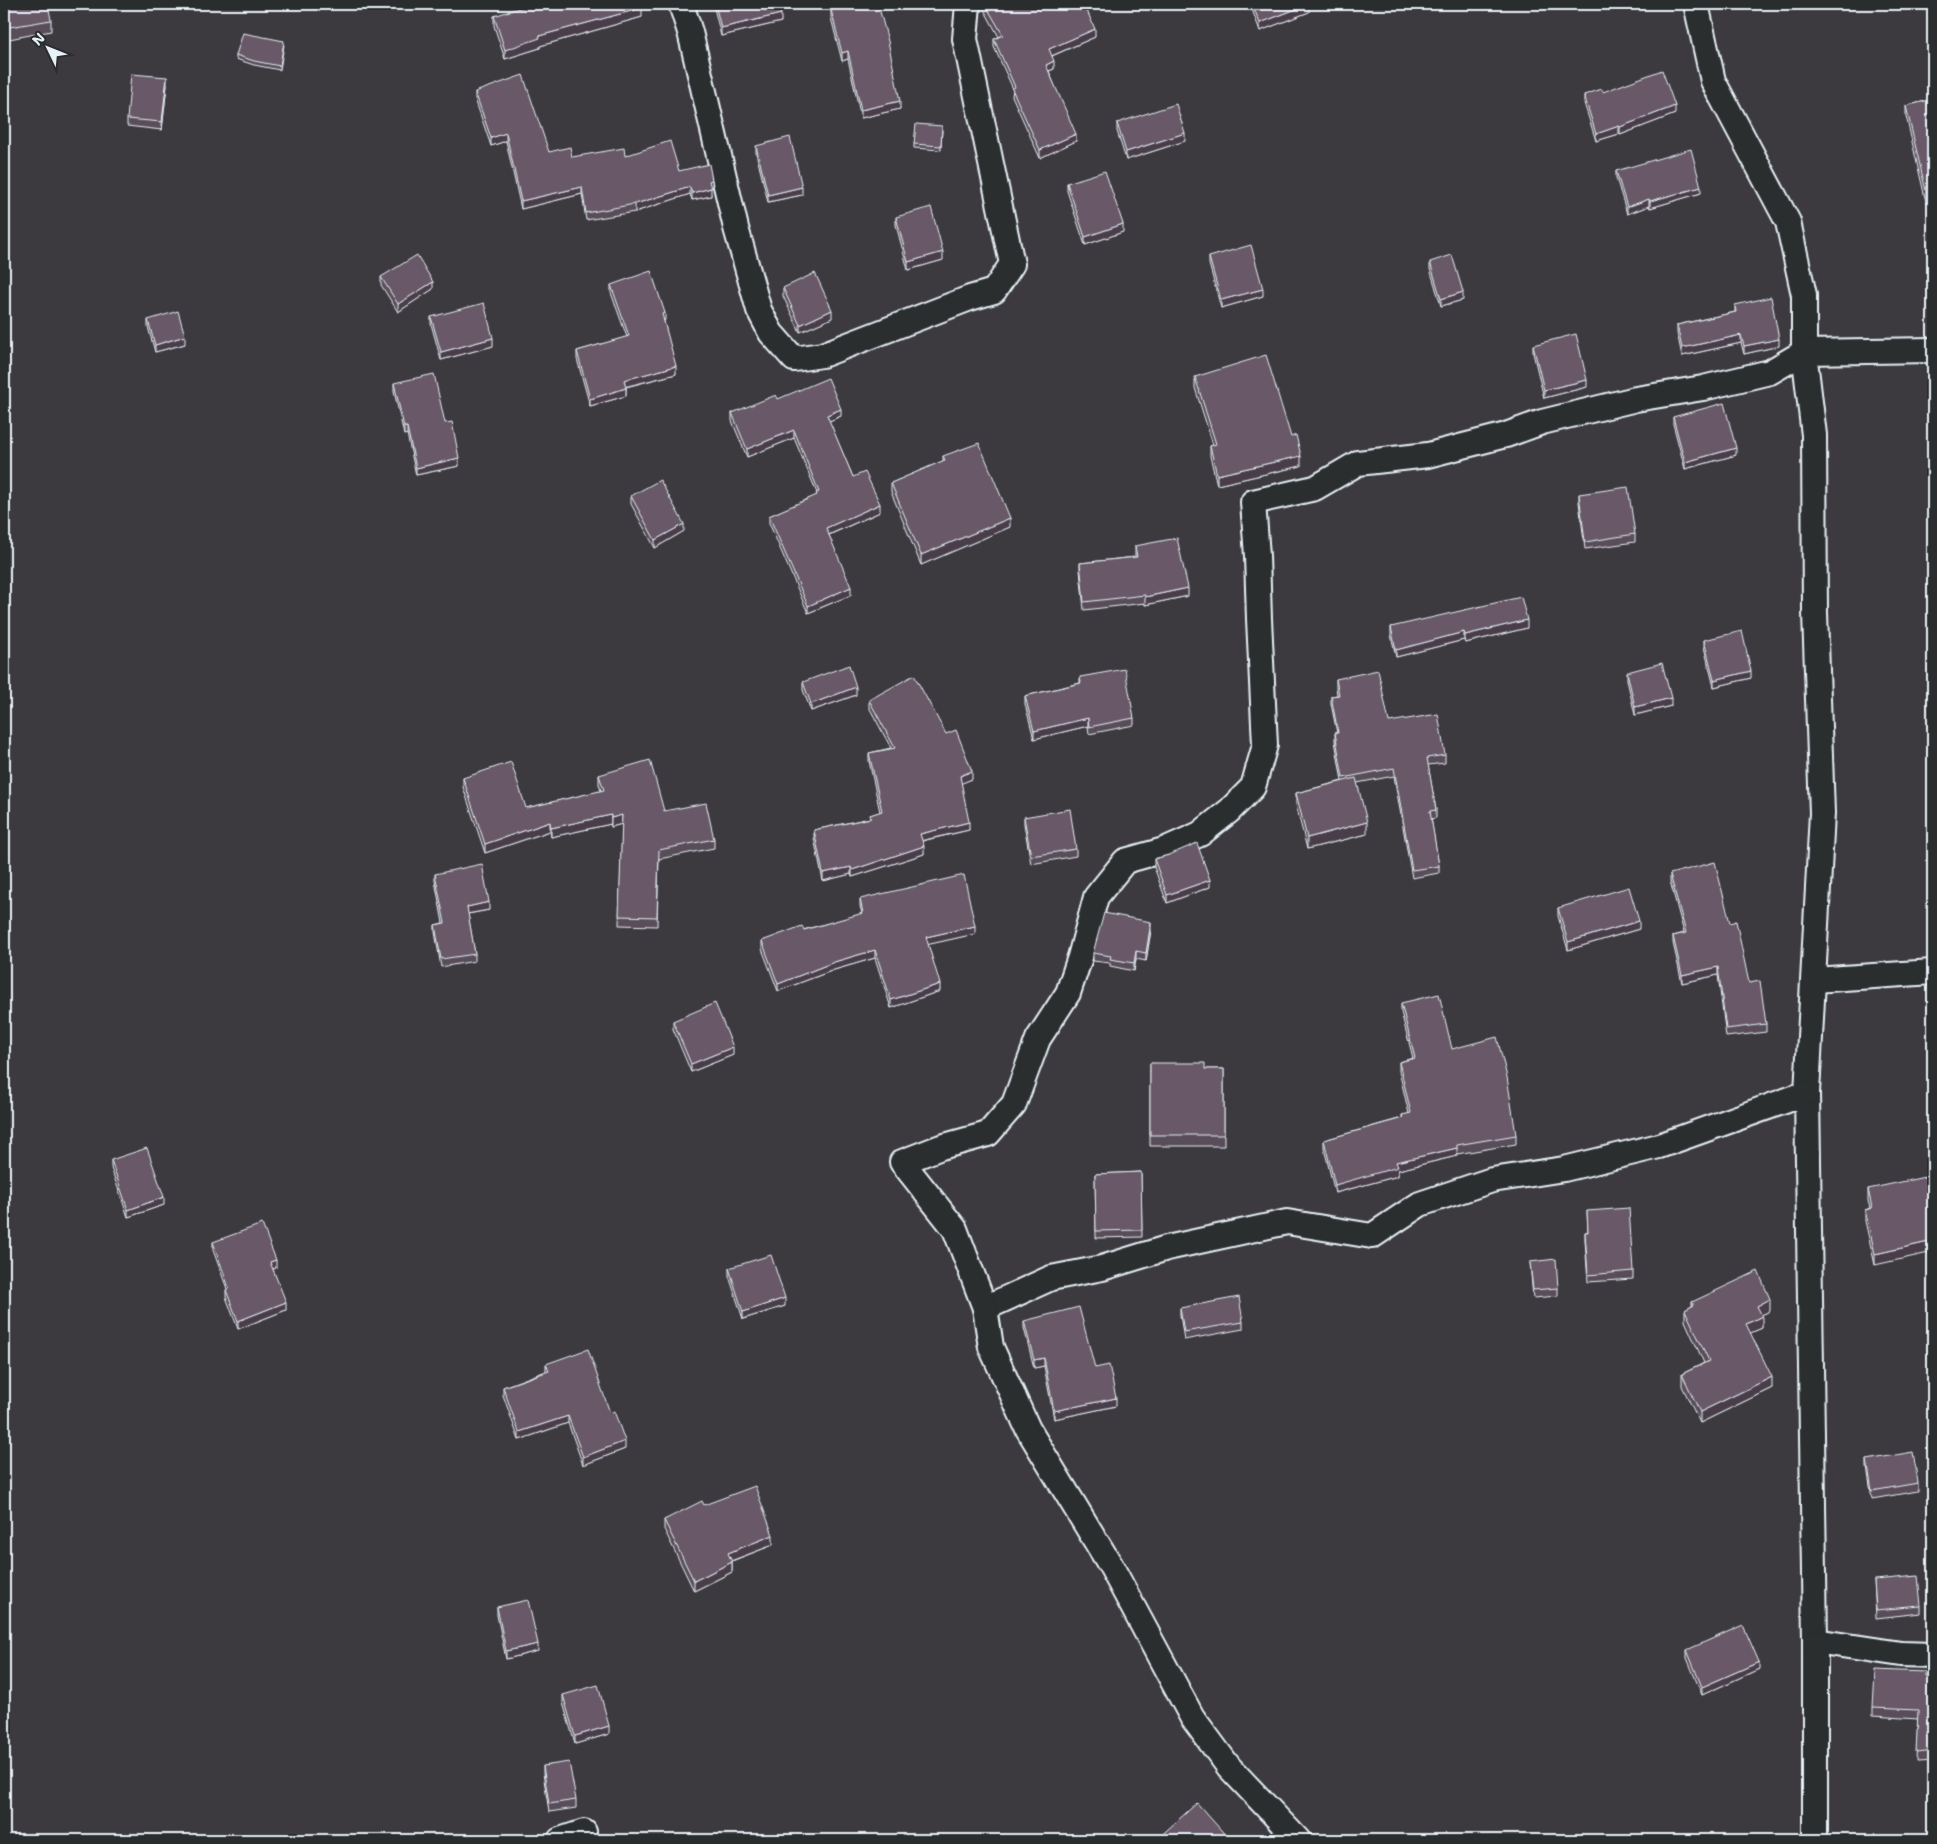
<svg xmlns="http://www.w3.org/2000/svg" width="1937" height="1844" font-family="'Shantell Sans',sans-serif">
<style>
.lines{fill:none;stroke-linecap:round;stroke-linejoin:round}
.minor-casing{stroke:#e8f1f8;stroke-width:28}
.minor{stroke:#2a2d2e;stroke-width:24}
.wall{fill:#594d59;stroke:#e8f1f8}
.shaded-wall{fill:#483e48;stroke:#e8f1f8}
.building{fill:#675967;stroke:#e8f1f8}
</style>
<rect width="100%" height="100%" fill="#3c3a3f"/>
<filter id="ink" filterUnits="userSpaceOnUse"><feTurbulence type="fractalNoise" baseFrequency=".02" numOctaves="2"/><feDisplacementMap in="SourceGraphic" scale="10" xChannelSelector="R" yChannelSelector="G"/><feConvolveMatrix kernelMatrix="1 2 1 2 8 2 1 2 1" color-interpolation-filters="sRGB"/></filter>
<g filter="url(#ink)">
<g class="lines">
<defs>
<g id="minor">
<path d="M 681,4 L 690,32 L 736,228 L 759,310 L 771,333 L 794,359 L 822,355 L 970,298 L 994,291 L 1012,264 L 965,39 L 968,4"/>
<path d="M 1696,4 L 1713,81 L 1788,222 L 1804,295 L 1804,352 L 1814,435 L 1815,613 L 1822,813 L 1807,1093 L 1815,1641 L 1815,1840"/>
<path d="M 1814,980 L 1933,972"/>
<path d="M 985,1308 L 1051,1278 L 1102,1268 L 1167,1248 L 1287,1222 L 1372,1236 L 1420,1204 L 1492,1180 L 1564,1169 L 1659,1146 L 1807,1093"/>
<path d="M 1815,1641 L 1901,1654 L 1933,1655"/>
<path d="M 560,1840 L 584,1832"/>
<path d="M 1298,1840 L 1229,1767 L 1192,1717 L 1111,1566 L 1028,1429 L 991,1347 L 985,1308 L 955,1229 L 902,1162 L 941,1147 L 988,1134 L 1014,1104 L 1038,1039 L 1068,993 L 1080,957 L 1096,897 L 1125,861 L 1164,850 L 1200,834 L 1229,811 L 1253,787 L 1265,745 L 1259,619 L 1257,556 L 1253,502 L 1315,488 L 1358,463 L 1428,455 L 1506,435 L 1542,422 L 1636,399 L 1703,388 L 1770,372 L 1804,352 L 1933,350"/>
</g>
</defs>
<use href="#minor" class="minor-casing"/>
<use href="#minor" class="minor"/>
</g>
<g class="wall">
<path d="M 4,4 L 51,20 L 51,31 L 4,40 Z"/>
<path d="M 713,4 L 778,4 L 781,22 L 721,36 Z"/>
<path d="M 831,4 L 878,4 L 900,109 L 861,118 L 848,59 L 842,61 L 831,18 L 831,10 L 832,10 Z"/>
<path d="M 981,4 L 1084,4 L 1095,37 L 1052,56 L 1054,69 L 1049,71 L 1076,141 L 1040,158 L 1012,96 L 1013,89 L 994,47 L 994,39 L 999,37 Z"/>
<path d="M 1250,4 L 1309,4 L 1309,12 L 1260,31 Z"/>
<path d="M 494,16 L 642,17 L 540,46 L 540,48 L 505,59 L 494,26 Z"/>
<path d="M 284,45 L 280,70 L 254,65 L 236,59 L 236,55 Z"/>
<path d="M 167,85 L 162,130 L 127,126 L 127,119 Z"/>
<path d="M 475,92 L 549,152 L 572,157 L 625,156 L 679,171 L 712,187 L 710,188 L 711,196 L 692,200 L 690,194 L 635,212 L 586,220 L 582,194 L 521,209 L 506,141 L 491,146 L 475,99 Z"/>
<path d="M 1584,95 L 1675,114 L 1620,135 L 1619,134 L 1596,141 L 1584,103 Z"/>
<path d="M 1933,99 L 1926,202 L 1906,116 L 1906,106 Z"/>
<path d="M 1117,123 L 1185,141 L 1126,160 L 1117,131 Z"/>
<path d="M 942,130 L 941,150 L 914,148 L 914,144 Z"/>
<path d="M 756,146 L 802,195 L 768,202 L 756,153 Z"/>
<path d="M 1616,171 L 1701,193 L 1650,208 L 1649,206 L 1627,214 L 1616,178 Z"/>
<path d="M 1067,183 L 1123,232 L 1085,245 L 1067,191 Z"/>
<path d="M 896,217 L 943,260 L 908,270 L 896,225 Z"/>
<path d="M 1209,257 L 1263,296 L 1221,308 L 1209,264 Z"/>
<path d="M 1430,262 L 1463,300 L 1441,306 L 1430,269 Z"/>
<path d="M 381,277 L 433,289 L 398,312 L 381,285 Z"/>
<path d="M 611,285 L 665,320 L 664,321 L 676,374 L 626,387 L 626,396 L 590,406 L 577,359 L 577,351 L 627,337 L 611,293 Z"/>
<path d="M 783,288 L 832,318 L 800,332 L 783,296 Z"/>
<path d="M 1735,305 L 1779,346 L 1744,354 L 1741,343 L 1682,356 L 1677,333 L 1677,325 L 1735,312 Z"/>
<path d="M 431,317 L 493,346 L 441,360 L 431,324 Z"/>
<path d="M 148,320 L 185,344 L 155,352 L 148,327 Z"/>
<path d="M 1533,345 L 1587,387 L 1544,398 L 1533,353 Z"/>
<path d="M 1195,377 L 1291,437 L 1301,466 L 1217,485 L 1210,456 L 1210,446 L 1213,445 L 1195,388 Z"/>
<path d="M 394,383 L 445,423 L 459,466 L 416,475 L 407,434 L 404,435 L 394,391 Z"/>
<path d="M 778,399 L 841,416 L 829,421 L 853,477 L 880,512 L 829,535 L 851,595 L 808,613 L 769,523 L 769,516 L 816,496 L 817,493 L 794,438 L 747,457 L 732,421 L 732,413 Z"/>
<path d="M 1673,417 L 1736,455 L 1685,469 L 1673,424 Z"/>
<path d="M 943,456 L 1010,527 L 921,565 L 891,492 L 891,483 L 943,461 Z"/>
<path d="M 1579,494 L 1635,534 L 1635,542 L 1585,549 L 1579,502 Z"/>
<path d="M 631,496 L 684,531 L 655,548 L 631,504 Z"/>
<path d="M 1135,546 L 1188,596 L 1145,605 L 1145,603 L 1084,610 L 1080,570 L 1080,563 L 1135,557 Z"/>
<path d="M 1391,627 L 1527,628 L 1465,643 L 1464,640 L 1396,657 L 1391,635 Z"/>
<path d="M 1704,640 L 1751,678 L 1714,687 L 1704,647 Z"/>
<path d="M 1627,672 L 1671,706 L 1635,715 L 1627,680 Z"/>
<path d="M 1080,677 L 1134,718 L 1134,725 L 1089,734 L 1088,726 L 1034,739 L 1025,704 L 1025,696 L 1080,683 Z"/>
<path d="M 1336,679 L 1389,722 L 1445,755 L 1445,763 L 1428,765 L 1436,810 L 1436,818 L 1431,819 L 1439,866 L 1439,873 L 1412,878 L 1394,776 L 1357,783 L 1367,834 L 1307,849 L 1296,805 L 1296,793 L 1342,781 L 1335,741 L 1335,733 L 1337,733 L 1331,704 L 1331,696 L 1337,695 L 1336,687 Z"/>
<path d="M 803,682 L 856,695 L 811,711 L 803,690 Z"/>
<path d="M 869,700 L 946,734 L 972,779 L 961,783 L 969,830 L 922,841 L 924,854 L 852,877 L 851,874 L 823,881 L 814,838 L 814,830 L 870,818 L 870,815 L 880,812 L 869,761 L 869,753 L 891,748 L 869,707 Z"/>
<path d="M 599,775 L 714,839 L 714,848 L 659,859 L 657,926 L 619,925 L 622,824 L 611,827 L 611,824 L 551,837 L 550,831 L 485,853 L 463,787 L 463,778 L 526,808 L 601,791 L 599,784 Z"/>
<path d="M 1024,817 L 1076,849 L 1076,856 L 1031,864 L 1024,824 Z"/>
<path d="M 1169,855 L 1210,887 L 1167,903 L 1154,867 L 1154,859 Z"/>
<path d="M 435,874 L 489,910 L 468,914 L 475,954 L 475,961 L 441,967 L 435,932 L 435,925 L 443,923 L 435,881 Z"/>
<path d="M 1670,874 L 1730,923 L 1749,983 L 1766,1024 L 1766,1032 L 1726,1037 L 1718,975 L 1682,983 L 1673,943 L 1673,936 L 1684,933 L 1670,881 Z"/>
<path d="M 860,899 L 975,934 L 928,944 L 940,991 L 891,1008 L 875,958 L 834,970 L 778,991 L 762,949 L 762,941 L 862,914 L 860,906 Z"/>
<path d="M 1558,908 L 1639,929 L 1568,950 L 1558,916 Z"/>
<path d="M 1151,930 L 1146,961 L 1136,959 L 1134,971 L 1110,966 L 1110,963 L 1093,961 L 1093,953 Z"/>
<path d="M 1401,1003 L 1452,1049 L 1516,1135 L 1516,1144 L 1457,1154 L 1457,1156 L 1398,1170 L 1398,1176 L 1335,1193 L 1324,1148 L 1324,1140 L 1402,1118 L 1402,1115 L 1409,1114 L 1399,1071 L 1399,1062 L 1413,1058 L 1401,1012 Z"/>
<path d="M 673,1021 L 733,1055 L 691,1072 L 673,1029 Z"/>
<path d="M 1150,1063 L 1205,1069 L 1224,1069 L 1224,1146 L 1150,1146 Z"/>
<path d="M 111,1160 L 164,1205 L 128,1217 L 111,1168 Z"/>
<path d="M 1141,1172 L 1142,1237 L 1096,1238 L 1095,1174 Z"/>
<path d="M 1868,1189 L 1929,1194 L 1875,1265 L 1865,1221 L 1865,1210 L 1870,1208 L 1868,1201 Z"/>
<path d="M 1587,1211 L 1633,1271 L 1633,1279 L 1588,1282 L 1585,1240 L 1585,1232 L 1588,1232 Z"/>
<path d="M 213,1242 L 276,1268 L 273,1269 L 286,1310 L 238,1329 L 226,1297 L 226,1290 L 227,1289 L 213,1250 Z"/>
<path d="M 1530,1262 L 1558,1288 L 1558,1296 L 1533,1298 Z"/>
<path d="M 729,1268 L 785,1306 L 743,1319 L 729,1276 Z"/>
<path d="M 1692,1302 L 1770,1311 L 1761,1315 L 1762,1328 L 1750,1333 L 1772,1388 L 1700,1423 L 1682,1386 L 1682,1374 L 1704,1363 L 1685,1321 L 1685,1310 L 1692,1306 Z"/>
<path d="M 1180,1308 L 1243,1322 L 1243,1329 L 1184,1340 L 1180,1315 Z"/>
<path d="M 1024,1321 L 1095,1368 L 1116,1406 L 1054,1419 L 1044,1366 L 1034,1368 L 1024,1328 Z"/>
<path d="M 546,1364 L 610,1413 L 625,1449 L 583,1465 L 568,1423 L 519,1440 L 503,1395 L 503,1387 L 546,1371 Z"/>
<path d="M 1867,1460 L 1918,1483 L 1918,1491 L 1872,1499 L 1867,1467 Z"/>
<path d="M 704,1505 L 773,1545 L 732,1561 L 732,1572 L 694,1591 L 664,1529 L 664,1520 Z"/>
<path d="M 1874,1580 L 1921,1606 L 1921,1613 L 1876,1618 Z"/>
<path d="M 497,1607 L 538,1651 L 506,1659 L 497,1615 Z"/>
<path d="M 1687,1650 L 1759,1669 L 1702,1695 L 1687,1658 Z"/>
<path d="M 1925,1677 L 1933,1677 L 1933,1760 L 1916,1761 L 1918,1719 L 1873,1716 L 1873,1708 Z"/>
<path d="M 563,1695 L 609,1734 L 575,1744 L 563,1703 Z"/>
<path d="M 543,1766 L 576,1800 L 576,1808 L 549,1812 L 543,1773 Z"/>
</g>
<g class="shaded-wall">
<path d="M 1309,4 L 1309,12 L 1260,31 L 1260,23 Z"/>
<path d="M 642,8 L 642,17 L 540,46 L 540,48 L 505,59 L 505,50 L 539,36 Z"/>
<path d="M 781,14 L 781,22 L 721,36 L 721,28 Z"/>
<path d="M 1095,29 L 1095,37 L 1049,57 L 1049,49 Z"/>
<path d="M 848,51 L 848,59 L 842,61 L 842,53 Z"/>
<path d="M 1054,61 L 1054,69 L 1046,72 L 1046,65 Z"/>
<path d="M 167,77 L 167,85 L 162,130 L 162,122 Z"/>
<path d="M 900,101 L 900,109 L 861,118 L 861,110 Z"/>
<path d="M 1675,106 L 1675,114 L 1620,135 L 1620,127 Z"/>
<path d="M 1619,126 L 1619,134 L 1596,141 L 1596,134 Z"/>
<path d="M 506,133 L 506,141 L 491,146 L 491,138 Z"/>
<path d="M 1185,133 L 1185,141 L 1126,160 L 1126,152 Z"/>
<path d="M 1076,134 L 1076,141 L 1040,158 L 1040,150 Z"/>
<path d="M 712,180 L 712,187 L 709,188 L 709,181 Z"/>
<path d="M 582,187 L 582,194 L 521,209 L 521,201 Z"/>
<path d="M 690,187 L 690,194 L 635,212 L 635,204 Z"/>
<path d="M 802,187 L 802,195 L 768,202 L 768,195 Z"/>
<path d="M 1701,187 L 1701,193 L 1650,208 L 1650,201 Z"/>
<path d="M 711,188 L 711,196 L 692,200 L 692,193 Z"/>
<path d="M 1933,190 L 1933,200 L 1926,202 L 1926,191 Z"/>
<path d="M 1649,199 L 1649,206 L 1627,214 L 1627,207 Z"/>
<path d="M 1123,224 L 1123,232 L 1085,245 L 1085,237 Z"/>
<path d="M 943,252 L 943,260 L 908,270 L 908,262 Z"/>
<path d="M 433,282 L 433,289 L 398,312 L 398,304 Z"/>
<path d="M 1263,289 L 1263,296 L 1221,308 L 1221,300 Z"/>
<path d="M 1463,292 L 1463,300 L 1441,306 L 1441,299 Z"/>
<path d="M 832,310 L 832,318 L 800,332 L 800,325 Z"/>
<path d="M 665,313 L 665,320 L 662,321 L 662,314 Z"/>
<path d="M 1741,335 L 1741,343 L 1682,356 L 1682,348 Z"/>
<path d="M 185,336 L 185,344 L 155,352 L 155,345 Z"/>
<path d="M 493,338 L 493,346 L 441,360 L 441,352 Z"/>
<path d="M 1779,339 L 1779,346 L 1744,354 L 1744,346 Z"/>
<path d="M 676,366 L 676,374 L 624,387 L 624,380 Z"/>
<path d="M 1587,380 L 1587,387 L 1544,398 L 1544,390 Z"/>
<path d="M 626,388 L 626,396 L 590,406 L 590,399 Z"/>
<path d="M 841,409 L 841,416 L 827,422 L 827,415 Z"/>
<path d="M 404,427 L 407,427 L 407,434 L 404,435 Z"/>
<path d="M 794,430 L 794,438 L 747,457 L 747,449 Z"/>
<path d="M 1736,448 L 1736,455 L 1685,469 L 1685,462 Z"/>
<path d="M 1301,456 L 1301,466 L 1217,485 L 1217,475 Z"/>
<path d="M 459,458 L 459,466 L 416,475 L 416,468 Z"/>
<path d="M 880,504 L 880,512 L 826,536 L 826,528 Z"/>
<path d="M 1010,518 L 1010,527 L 921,565 L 921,555 Z"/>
<path d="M 684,524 L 684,531 L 655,548 L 655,540 Z"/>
<path d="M 851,587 L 851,595 L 808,613 L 808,606 Z"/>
<path d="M 1188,588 L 1188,596 L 1145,605 L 1145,597 Z"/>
<path d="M 1527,620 L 1527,628 L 1465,643 L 1465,635 Z"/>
<path d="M 1464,632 L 1464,640 L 1396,657 L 1396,650 Z"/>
<path d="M 1751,671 L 1751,678 L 1714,687 L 1714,680 Z"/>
<path d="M 856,687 L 856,695 L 811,711 L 811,704 Z"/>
<path d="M 1671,698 L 1671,706 L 1635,715 L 1635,707 Z"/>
<path d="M 1088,718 L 1088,726 L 1034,739 L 1034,731 Z"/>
<path d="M 972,771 L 972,779 L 960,784 L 960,776 Z"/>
<path d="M 611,815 L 611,824 L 551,837 L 551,828 Z"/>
<path d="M 622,815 L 622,824 L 611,827 L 611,818 Z"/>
<path d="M 550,822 L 550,831 L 485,853 L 485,844 Z"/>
<path d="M 969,822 L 969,830 L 920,841 L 920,834 Z"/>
<path d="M 1367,822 L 1367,834 L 1307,849 L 1307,838 Z"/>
<path d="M 924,846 L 924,854 L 852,877 L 852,870 Z"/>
<path d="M 851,867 L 851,874 L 823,881 L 823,873 Z"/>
<path d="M 1210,880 L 1210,887 L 1167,903 L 1167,895 Z"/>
<path d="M 489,902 L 489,910 L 467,914 L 467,907 Z"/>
<path d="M 1639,921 L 1639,929 L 1568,950 L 1568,942 Z"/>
<path d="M 1151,922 L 1151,930 L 1146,961 L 1146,953 Z"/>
<path d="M 975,926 L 975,934 L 926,945 L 926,937 Z"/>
<path d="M 875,950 L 875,958 L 834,970 L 778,991 L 778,984 L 834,962 Z"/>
<path d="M 1136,951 L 1136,959 L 1134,971 L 1134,963 Z"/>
<path d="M 1718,967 L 1718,975 L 1682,983 L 1682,975 Z"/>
<path d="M 940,984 L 940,991 L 891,1008 L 891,1000 Z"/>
<path d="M 733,1047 L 733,1055 L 691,1072 L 691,1064 Z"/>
<path d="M 1457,1148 L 1457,1156 L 1398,1170 L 1398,1176 L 1335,1193 L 1335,1185 L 1396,1162 Z"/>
<path d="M 164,1197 L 164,1205 L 128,1217 L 128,1210 Z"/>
<path d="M 1933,1241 L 1933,1252 L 1875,1265 L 1875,1254 Z"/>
<path d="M 276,1260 L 276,1268 L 270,1270 L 270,1262 Z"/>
<path d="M 785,1298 L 785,1306 L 743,1319 L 743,1312 Z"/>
<path d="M 1770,1299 L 1770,1311 L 1757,1317 L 1757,1306 Z"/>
<path d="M 286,1302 L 286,1310 L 238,1329 L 238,1321 Z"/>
<path d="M 1762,1316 L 1762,1328 L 1746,1335 L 1746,1324 Z"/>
<path d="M 1044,1358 L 1044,1366 L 1034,1368 L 1034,1360 Z"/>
<path d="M 1772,1377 L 1772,1388 L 1700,1423 L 1700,1412 Z"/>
<path d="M 1116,1398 L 1116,1406 L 1054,1419 L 1054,1411 Z"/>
<path d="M 568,1416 L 568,1423 L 519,1440 L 519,1432 Z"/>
<path d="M 625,1441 L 625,1449 L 583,1465 L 583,1457 Z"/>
<path d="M 773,1535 L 773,1545 L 728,1562 L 728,1553 Z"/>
<path d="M 732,1562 L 732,1572 L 694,1591 L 694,1581 Z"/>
<path d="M 538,1644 L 538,1651 L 506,1659 L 506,1651 Z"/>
<path d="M 1759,1662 L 1759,1669 L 1702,1695 L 1702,1687 Z"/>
<path d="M 609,1726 L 609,1734 L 575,1744 L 575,1736 Z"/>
</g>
<g class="building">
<path d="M 4,4 L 48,4 L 51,20 L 4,28 Z"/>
<path d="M 532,4 L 641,4 L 642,8 L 539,36 L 540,38 L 505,50 L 494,16 Z"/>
<path d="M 715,4 L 778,4 L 781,14 L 721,28 Z"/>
<path d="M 832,4 L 878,4 L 888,41 L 900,101 L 861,110 L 848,51 L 842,53 L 831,10 L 834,10 Z"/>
<path d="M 985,4 L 1084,4 L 1095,29 L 1049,49 L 1054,61 L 1046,65 L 1076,134 L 1040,150 L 1012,89 L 1015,87 L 994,39 L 1003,35 Z"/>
<path d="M 1252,4 L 1309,4 L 1260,23 Z"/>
<path d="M 243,33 L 284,41 L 280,66 L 254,61 L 236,55 Z"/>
<path d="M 1662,70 L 1675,106 L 1620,127 L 1619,126 L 1596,134 L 1584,95 L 1602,89 L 1603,92 Z"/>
<path d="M 131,74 L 167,77 L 162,122 L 127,119 Z"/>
<path d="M 523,75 L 549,152 L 570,147 L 572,157 L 624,148 L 625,156 L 670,141 L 679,171 L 709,164 L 712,180 L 709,181 L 711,188 L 692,193 L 690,187 L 635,204 L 586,213 L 582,187 L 521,201 L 506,133 L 491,138 L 475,92 Z"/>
<path d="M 1933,99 L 1933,190 L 1926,191 L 1906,106 Z"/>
<path d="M 1176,104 L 1185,133 L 1126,152 L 1117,123 Z"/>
<path d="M 916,124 L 942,126 L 941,146 L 914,144 Z"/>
<path d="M 790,137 L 802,187 L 768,195 L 756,146 Z"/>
<path d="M 1691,149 L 1701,187 L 1650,201 L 1649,199 L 1627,207 L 1616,171 Z"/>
<path d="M 1105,171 L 1123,224 L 1085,237 L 1067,183 Z"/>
<path d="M 931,207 L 943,252 L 908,262 L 896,217 Z"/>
<path d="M 1251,245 L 1263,289 L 1221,300 L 1209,257 Z"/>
<path d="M 417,255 L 433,282 L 398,304 L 381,277 Z"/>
<path d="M 1452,255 L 1463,292 L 1441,299 L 1430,262 Z"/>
<path d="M 651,271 L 665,313 L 662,314 L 676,366 L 624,380 L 626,388 L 590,399 L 577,351 L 629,336 L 611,285 Z"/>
<path d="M 815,273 L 832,310 L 800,325 L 783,288 Z"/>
<path d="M 1771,297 L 1779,339 L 1744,346 L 1741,335 L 1682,348 L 1677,325 L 1736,312 L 1735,305 Z"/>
<path d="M 484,303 L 493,338 L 441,352 L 431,317 Z"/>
<path d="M 178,311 L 185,336 L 155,345 L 148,320 Z"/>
<path d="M 1576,334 L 1587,380 L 1544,390 L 1533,345 Z"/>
<path d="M 1266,355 L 1291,437 L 1296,435 L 1301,456 L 1217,475 L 1210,446 L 1216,444 L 1195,377 Z"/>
<path d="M 434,374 L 445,423 L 452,422 L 459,458 L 416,468 L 407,427 L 404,427 L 394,383 Z"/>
<path d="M 828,378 L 841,409 L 827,415 L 853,477 L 865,472 L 880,504 L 826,528 L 851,587 L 808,606 L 769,516 L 817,495 L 816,493 L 819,492 L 794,430 L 747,449 L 732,413 L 776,395 L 778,399 Z"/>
<path d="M 1724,403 L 1736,448 L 1685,462 L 1673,417 Z"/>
<path d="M 979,443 L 1010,518 L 921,555 L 891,483 L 945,460 L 943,456 Z"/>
<path d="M 660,480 L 684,524 L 655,540 L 631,496 Z"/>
<path d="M 1628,487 L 1635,534 L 1585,542 L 1579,494 Z"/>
<path d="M 1177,538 L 1188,588 L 1145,597 L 1145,595 L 1084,602 L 1080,563 L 1137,557 L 1135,546 Z"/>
<path d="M 1521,597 L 1527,620 L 1465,635 L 1464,632 L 1396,650 L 1391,627 Z"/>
<path d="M 1742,631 L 1751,671 L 1714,680 L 1704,640 Z"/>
<path d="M 1662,663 L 1671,698 L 1635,707 L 1627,672 Z"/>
<path d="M 849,665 L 856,687 L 811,704 L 803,682 Z"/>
<path d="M 1125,669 L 1134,718 L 1089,727 L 1088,718 L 1034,731 L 1025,696 L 1081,683 L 1080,677 Z"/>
<path d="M 1378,670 L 1389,722 L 1438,714 L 1445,755 L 1427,758 L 1436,810 L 1430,811 L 1439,866 L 1412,870 L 1394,768 L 1343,778 L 1335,733 L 1338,733 L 1331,696 L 1339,695 L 1336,679 Z"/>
<path d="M 914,675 L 946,734 L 956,730 L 972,771 L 960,776 L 969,822 L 920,834 L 924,846 L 852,870 L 851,867 L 823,873 L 814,830 L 871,818 L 870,815 L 882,811 L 869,753 L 895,748 L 869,700 Z"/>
<path d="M 650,760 L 664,811 L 706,803 L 714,839 L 659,850 L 657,917 L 619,916 L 622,815 L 611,818 L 611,815 L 551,828 L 550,822 L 485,844 L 463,778 L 511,762 L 526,808 L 604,790 L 599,775 Z"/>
<path d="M 1356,778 L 1367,822 L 1307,838 L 1296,793 Z"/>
<path d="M 1070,809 L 1076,849 L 1031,856 L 1024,817 Z"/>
<path d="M 1197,843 L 1210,880 L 1167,895 L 1154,859 L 1169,855 Z"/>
<path d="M 1715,862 L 1730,923 L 1736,921 L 1749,983 L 1760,981 L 1766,1024 L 1726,1029 L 1718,967 L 1682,975 L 1673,936 L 1686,933 L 1670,874 Z"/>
<path d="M 482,864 L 489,902 L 467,907 L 475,954 L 441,959 L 435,925 L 445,923 L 435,874 Z"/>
<path d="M 964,875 L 975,926 L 926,937 L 940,984 L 891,1000 L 875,950 L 834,962 L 778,984 L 762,941 L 802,926 L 804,930 L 863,913 L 860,899 Z"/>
<path d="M 1629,887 L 1639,921 L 1568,942 L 1558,908 Z"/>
<path d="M 1104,913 L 1151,922 L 1146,953 L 1136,951 L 1134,963 L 1110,959 L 1111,956 L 1093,953 Z"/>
<path d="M 1439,994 L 1452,1049 L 1497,1037 L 1507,1077 L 1516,1135 L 1457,1145 L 1457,1148 L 1396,1162 L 1398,1167 L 1335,1185 L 1324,1140 L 1403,1118 L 1402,1115 L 1411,1113 L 1399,1062 L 1415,1058 L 1401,1003 Z"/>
<path d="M 715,1003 L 733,1047 L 691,1064 L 673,1021 Z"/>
<path d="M 1150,1063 L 1205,1063 L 1205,1069 L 1224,1069 L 1224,1135 L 1150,1135 Z"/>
<path d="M 147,1148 L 164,1197 L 128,1210 L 111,1160 Z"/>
<path d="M 1141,1172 L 1142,1230 L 1096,1231 L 1095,1174 Z"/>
<path d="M 1925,1177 L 1929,1194 L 1933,1193 L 1933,1241 L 1875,1254 L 1865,1210 L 1872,1208 L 1868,1189 Z"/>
<path d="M 1629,1208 L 1633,1271 L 1588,1275 L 1585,1232 L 1588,1232 L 1587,1211 Z"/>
<path d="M 262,1224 L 276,1260 L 270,1262 L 286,1302 L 238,1321 L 226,1290 L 229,1288 L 213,1242 Z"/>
<path d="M 771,1255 L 785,1298 L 743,1312 L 729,1268 Z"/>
<path d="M 1556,1259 L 1558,1288 L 1533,1290 L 1530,1262 Z"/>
<path d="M 1758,1271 L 1770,1299 L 1757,1306 L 1762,1316 L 1746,1324 L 1772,1377 L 1700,1412 L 1682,1374 L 1709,1361 L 1685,1310 L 1694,1305 L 1692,1302 Z"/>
<path d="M 1239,1297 L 1243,1322 L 1184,1332 L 1180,1308 Z"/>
<path d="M 1079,1307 L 1095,1368 L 1109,1365 L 1116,1398 L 1054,1411 L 1044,1358 L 1034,1360 L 1024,1321 Z"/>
<path d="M 588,1349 L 610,1413 L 614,1411 L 625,1441 L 583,1457 L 568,1416 L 519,1432 L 503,1387 L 549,1371 L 546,1364 Z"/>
<path d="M 1913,1452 L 1918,1483 L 1872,1491 L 1867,1460 Z"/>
<path d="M 755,1486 L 773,1535 L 728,1553 L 732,1562 L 694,1581 L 664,1520 L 702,1501 L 704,1505 Z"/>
<path d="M 1918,1576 L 1921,1606 L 1876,1610 L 1874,1580 Z"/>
<path d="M 528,1600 L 538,1644 L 506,1651 L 497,1607 Z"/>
<path d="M 1743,1625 L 1759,1662 L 1702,1687 L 1687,1650 Z"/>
<path d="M 1875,1670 L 1925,1672 L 1925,1677 L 1933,1677 L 1933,1751 L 1916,1753 L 1918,1710 L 1873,1708 Z"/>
<path d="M 598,1685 L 609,1726 L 575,1736 L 563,1695 Z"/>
<path d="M 569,1762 L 576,1800 L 549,1804 L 543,1766 Z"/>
<path d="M 1197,1803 L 1229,1839 L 1228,1840 L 1156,1840 Z"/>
</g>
</g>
<rect width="1937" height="1844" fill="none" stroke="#2a2d2e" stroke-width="20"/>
<rect x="10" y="10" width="1917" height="1824" fill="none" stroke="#e8f1f8" stroke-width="2" filter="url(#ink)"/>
<g transform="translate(48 48) rotate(313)" stroke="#2a2d2e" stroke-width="4" paint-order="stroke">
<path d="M0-4L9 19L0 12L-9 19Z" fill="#e8f1f8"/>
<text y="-8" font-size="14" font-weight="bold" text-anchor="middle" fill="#e8f1f8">N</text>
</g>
</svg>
